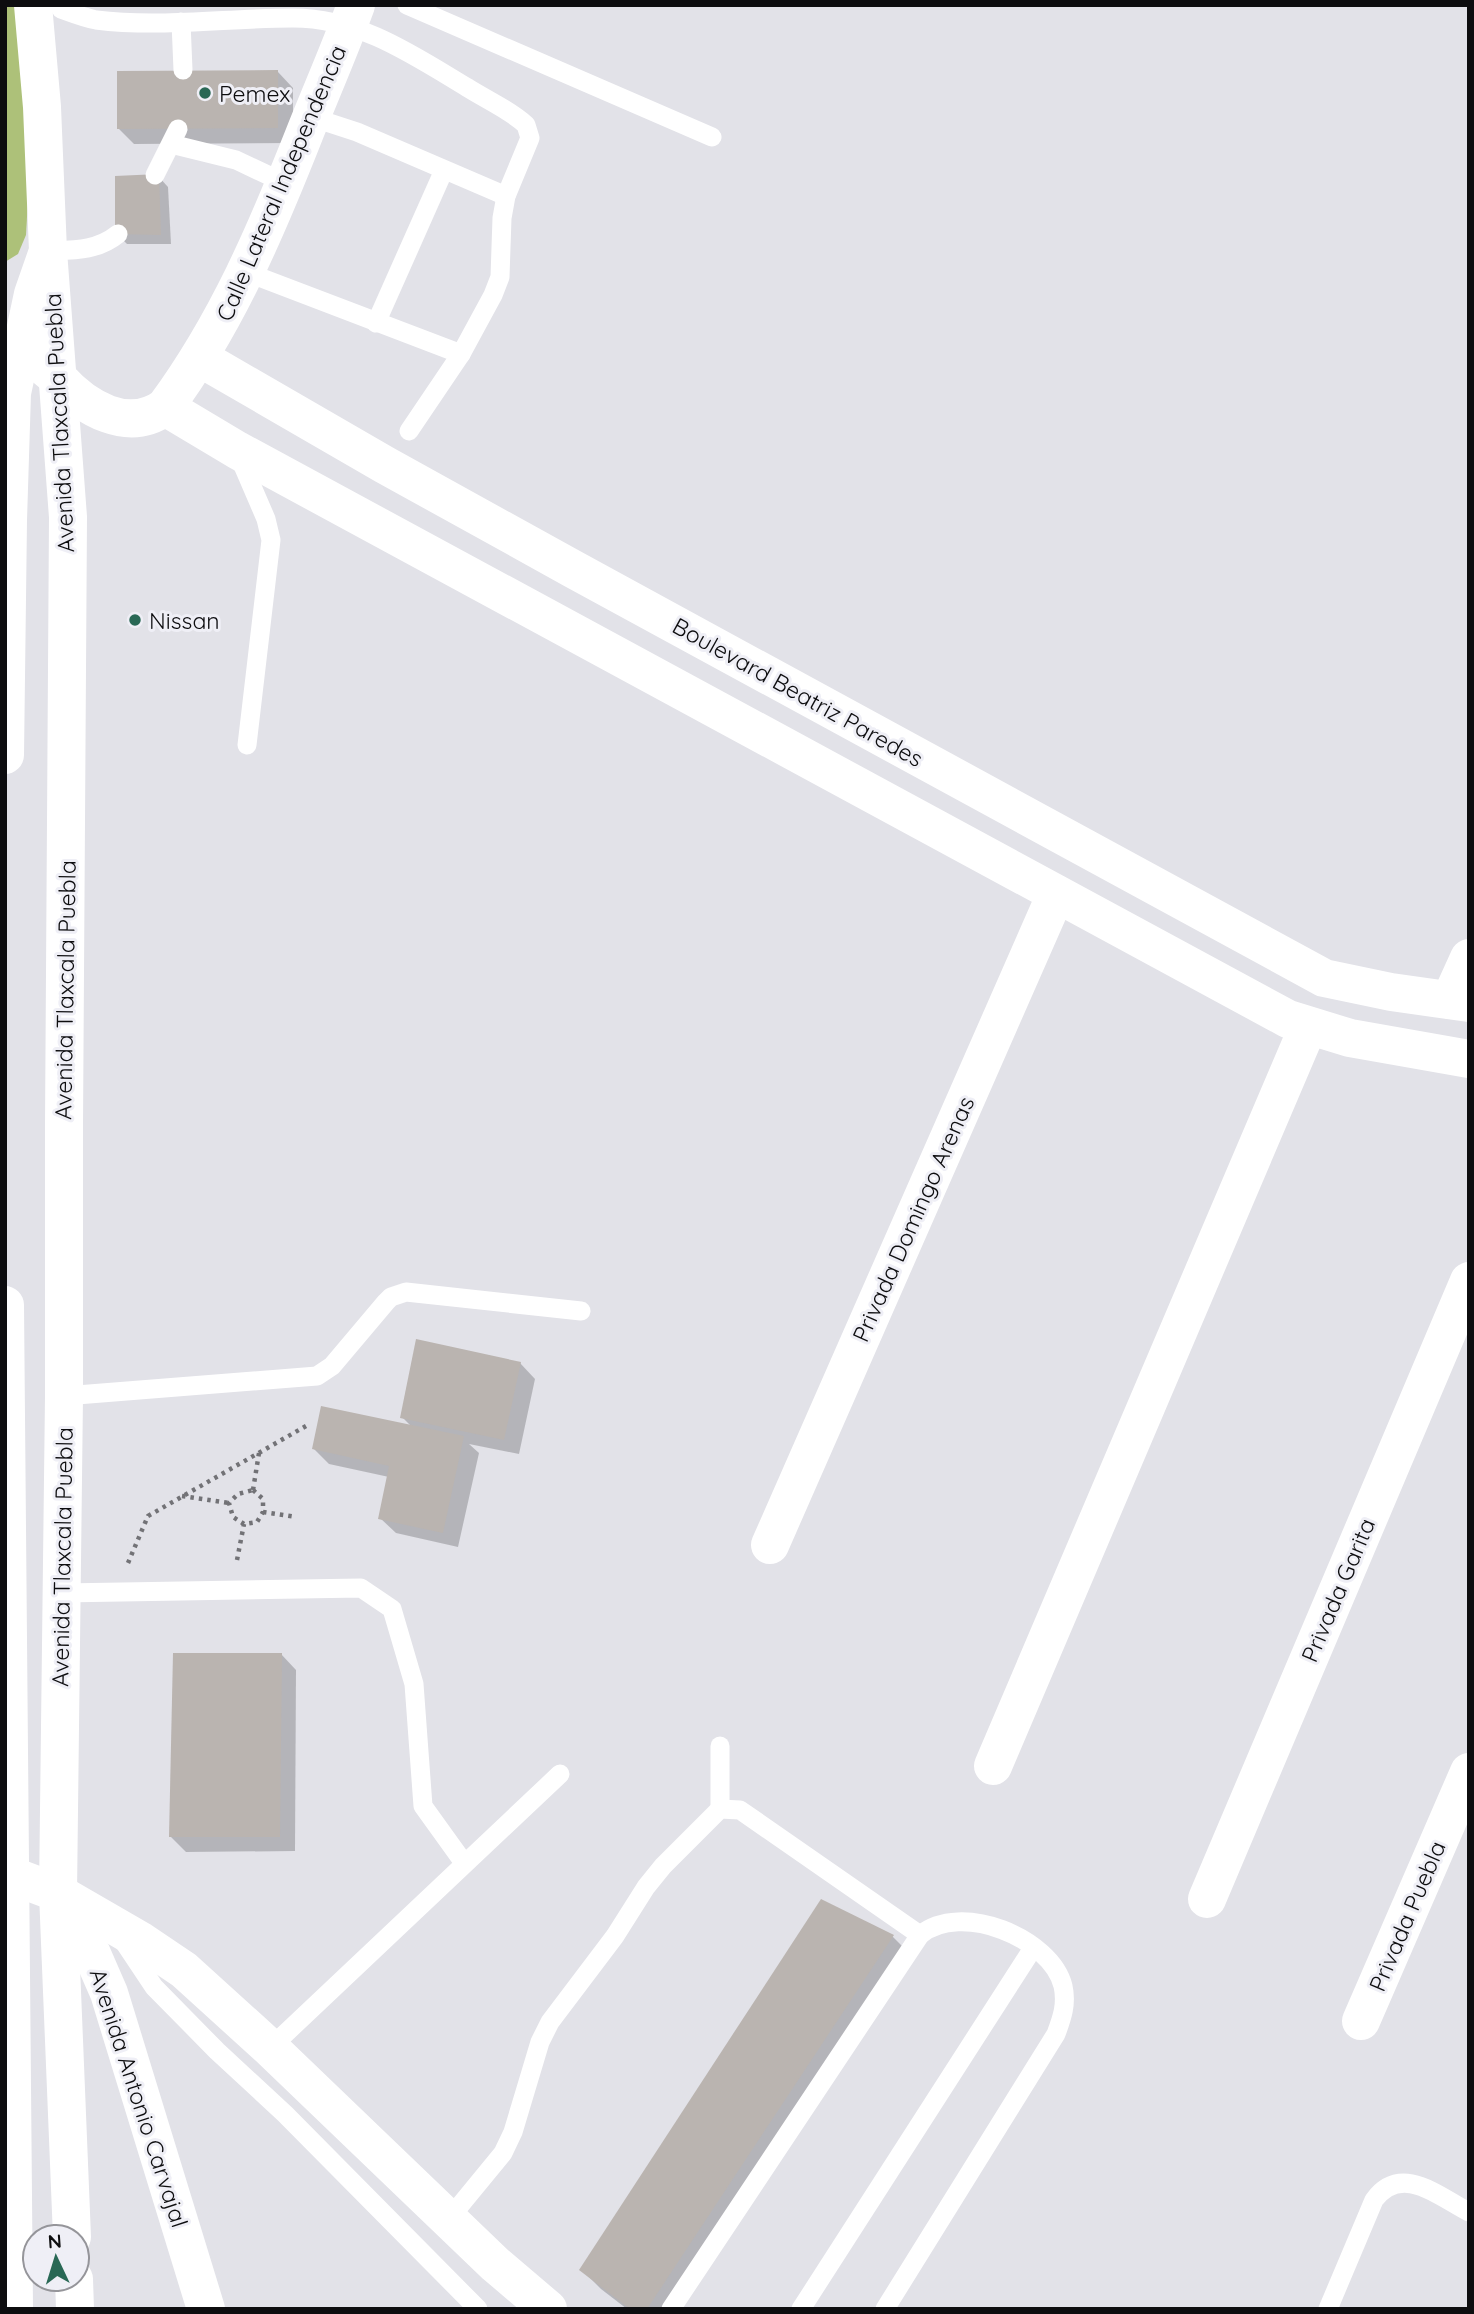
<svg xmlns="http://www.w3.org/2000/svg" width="1474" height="2314" font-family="Quicksand,sans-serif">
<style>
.green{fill:#adc179}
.shadow{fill:#0003}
.building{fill:#bab4b0}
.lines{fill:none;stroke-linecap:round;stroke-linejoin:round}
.path{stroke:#727276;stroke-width:4.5;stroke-dasharray:3.5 5;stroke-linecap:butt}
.service{stroke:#fff;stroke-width:19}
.minor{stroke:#fff;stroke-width:38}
.tertiary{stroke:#fff;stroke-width:38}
.secondary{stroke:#fff;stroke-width:38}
.primary{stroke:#fff;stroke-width:38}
.poi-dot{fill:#296855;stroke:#efeff6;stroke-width:2.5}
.labels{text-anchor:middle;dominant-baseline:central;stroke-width:6;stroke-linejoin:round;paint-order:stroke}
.poi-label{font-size:23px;fill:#0d0d0f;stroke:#efeff6;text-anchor:start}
.street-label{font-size:23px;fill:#0d0d0f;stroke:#efeff6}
</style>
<rect width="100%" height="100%" fill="#e2e2e8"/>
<path class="green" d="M 5,5 L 21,5 L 29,182 L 26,235 L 18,254 L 5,262 Z"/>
<g class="shadow">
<path d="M 278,72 L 293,88 L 293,143 L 134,144 L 118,128 Z"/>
<path d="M 158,176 L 168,187 L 171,244 L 127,244 L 117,234 Z"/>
<path d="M 520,1363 L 535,1379 L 519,1454 L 469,1444 L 479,1453 L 458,1547 L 396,1533 L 380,1518 L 389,1477 L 329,1464 L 314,1449 L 411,1426 L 402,1417 Z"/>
<path d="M 281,1654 L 296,1670 L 295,1851 L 186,1852 L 170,1836 Z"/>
<path d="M 822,1901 L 893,1937 L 913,1957 L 680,2309 L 627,2309 L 601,2289 L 581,2269 Z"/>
</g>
<g class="building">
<path d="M 278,70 L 278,128 L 117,129 L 117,71 Z"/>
<path d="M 159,174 L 161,235 L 115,234 L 115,176 Z"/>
<path d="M 416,1339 L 521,1362 L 504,1440 L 400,1418 Z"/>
<path d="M 321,1406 L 464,1436 L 443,1533 L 378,1519 L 389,1466 L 312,1449 Z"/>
<path d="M 173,1653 L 282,1653 L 280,1837 L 169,1837 Z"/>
<path d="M 821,1899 L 894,1935 L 647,2309 L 630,2309 L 579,2270 Z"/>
</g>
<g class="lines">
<g class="path">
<path d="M 253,1490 L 263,1499 L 263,1512 L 257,1522 L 244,1524 L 233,1517 L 229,1503 L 238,1494 Z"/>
<path d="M 253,1490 L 259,1453"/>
<path d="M 182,1496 L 229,1503"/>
<path d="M 263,1512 L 296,1517"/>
<path d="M 237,1560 L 244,1524"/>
<path d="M 128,1563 L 148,1516 L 306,1426"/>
</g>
<g class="service">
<path d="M 407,5 L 712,137"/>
<path d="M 61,9 C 72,13 85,18 96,20 C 161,28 228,18 293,18 C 360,18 413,55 468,88 C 487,100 510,110 526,125 L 530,138 L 506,196 L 502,218 L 500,277 L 493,295 L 461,354 L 409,431"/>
<path d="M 181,22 L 183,70"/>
<path d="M 311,117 L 357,132 L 506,196"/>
<path d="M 171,144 L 236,160 L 285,183"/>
<path d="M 155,175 L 178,129"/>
<path d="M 48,251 C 74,250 97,251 118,234"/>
<path d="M 246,272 L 461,354"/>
<path d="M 376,323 L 444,170"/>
<path d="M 238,454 L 266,519 L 271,540 L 247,745"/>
<path d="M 64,1396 L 317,1376 L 332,1366 L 386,1302 L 391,1297 L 406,1292 L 581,1311"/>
<path d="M 62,1593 L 361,1588 L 392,1609 L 414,1684 L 423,1806 L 464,1863"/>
<path d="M 720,1809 L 720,1746"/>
<path d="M 124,1942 L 154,1987 L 217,2051 L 285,2114 L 478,2309"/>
<path d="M 270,2048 L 560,1774"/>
<path d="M 448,2220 L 503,2153 L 513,2132 L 540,2042 L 550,2022 L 615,1936 L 646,1887 L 663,1866 L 720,1809 L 740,1810 L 920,1935 L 671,2309"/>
<path d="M 801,2309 L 1033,1948"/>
<path d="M 885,2309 L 1056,2034 C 1062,2018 1067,2004 1063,1986 C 1051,1938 961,1901 920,1935"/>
<path d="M 1328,2309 L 1374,2200 C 1401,2163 1438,2196 1469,2212"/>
</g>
<g class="minor">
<path d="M 200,358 L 385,465 L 573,569 L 1324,978 L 1391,992 L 1469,1003"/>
<path d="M 59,379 C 85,408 128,434 165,407 C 227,323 266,231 304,135 C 321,92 340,49 356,5"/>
<path d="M 165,407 L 237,450 L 1288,1019 L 1350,1038 L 1469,1059"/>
<path d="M 1450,1000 L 1469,958"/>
<path d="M 770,1545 L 1056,894"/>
<path d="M 993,1766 L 1308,1027"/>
<path d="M 5,1873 L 58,1893 L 141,1941 L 184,1970 L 270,2048 L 495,2264 L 548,2309"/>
<path d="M 1207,1899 L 1469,1281"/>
<path d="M 1361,2021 L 1469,1772"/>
</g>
<path class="tertiary" d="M 58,1893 L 92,1954 L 109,1993 L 206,2309"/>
<g class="secondary">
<path d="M 48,251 L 68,517 L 64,1125 L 64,1396 L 58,1893 L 72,2237"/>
<path d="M 74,2279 L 75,2309"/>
</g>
<g class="primary">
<path d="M 5,345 L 30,355 L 59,379"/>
<path d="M 5,755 L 8,520 L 12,393 L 33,294 L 48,251 L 42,107 L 33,5"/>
<path d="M 5,1305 L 14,2309"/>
</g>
</g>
<g class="poi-dot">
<circle cx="205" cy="93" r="7"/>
<circle cx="135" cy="620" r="7"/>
</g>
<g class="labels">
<g class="poi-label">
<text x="219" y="93">Pemex</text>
<text x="149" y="620">Nissan</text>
</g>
<g class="street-label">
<text transform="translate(281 183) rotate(-67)">Calle Lateral Independencia</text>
<text transform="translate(59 423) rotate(-93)">Avenida Tlaxcala Puebla</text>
<text transform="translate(798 692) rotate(29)">Boulevard Beatriz Paredes</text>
<text transform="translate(65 990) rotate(-89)">Avenida Tlaxcala Puebla</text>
<text transform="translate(913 1219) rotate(-66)">Privada Domingo Arenas</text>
<text transform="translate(62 1557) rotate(-89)">Avenida Tlaxcala Puebla</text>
<text transform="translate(1338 1590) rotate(-67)">Privada Garita</text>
<text transform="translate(1407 1916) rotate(-67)">Privada Puebla</text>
<text transform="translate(139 2098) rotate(72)">Avenida Antonio Carvajal</text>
</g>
</g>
<rect width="1474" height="2314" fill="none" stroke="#0d0d0f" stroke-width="14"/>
<g transform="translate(56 2258) rotate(356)"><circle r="33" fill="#efeff6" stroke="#95959a" stroke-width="2"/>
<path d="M0-5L12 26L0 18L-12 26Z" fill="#296855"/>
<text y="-10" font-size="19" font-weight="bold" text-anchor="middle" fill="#0d0d0f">N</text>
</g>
</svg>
